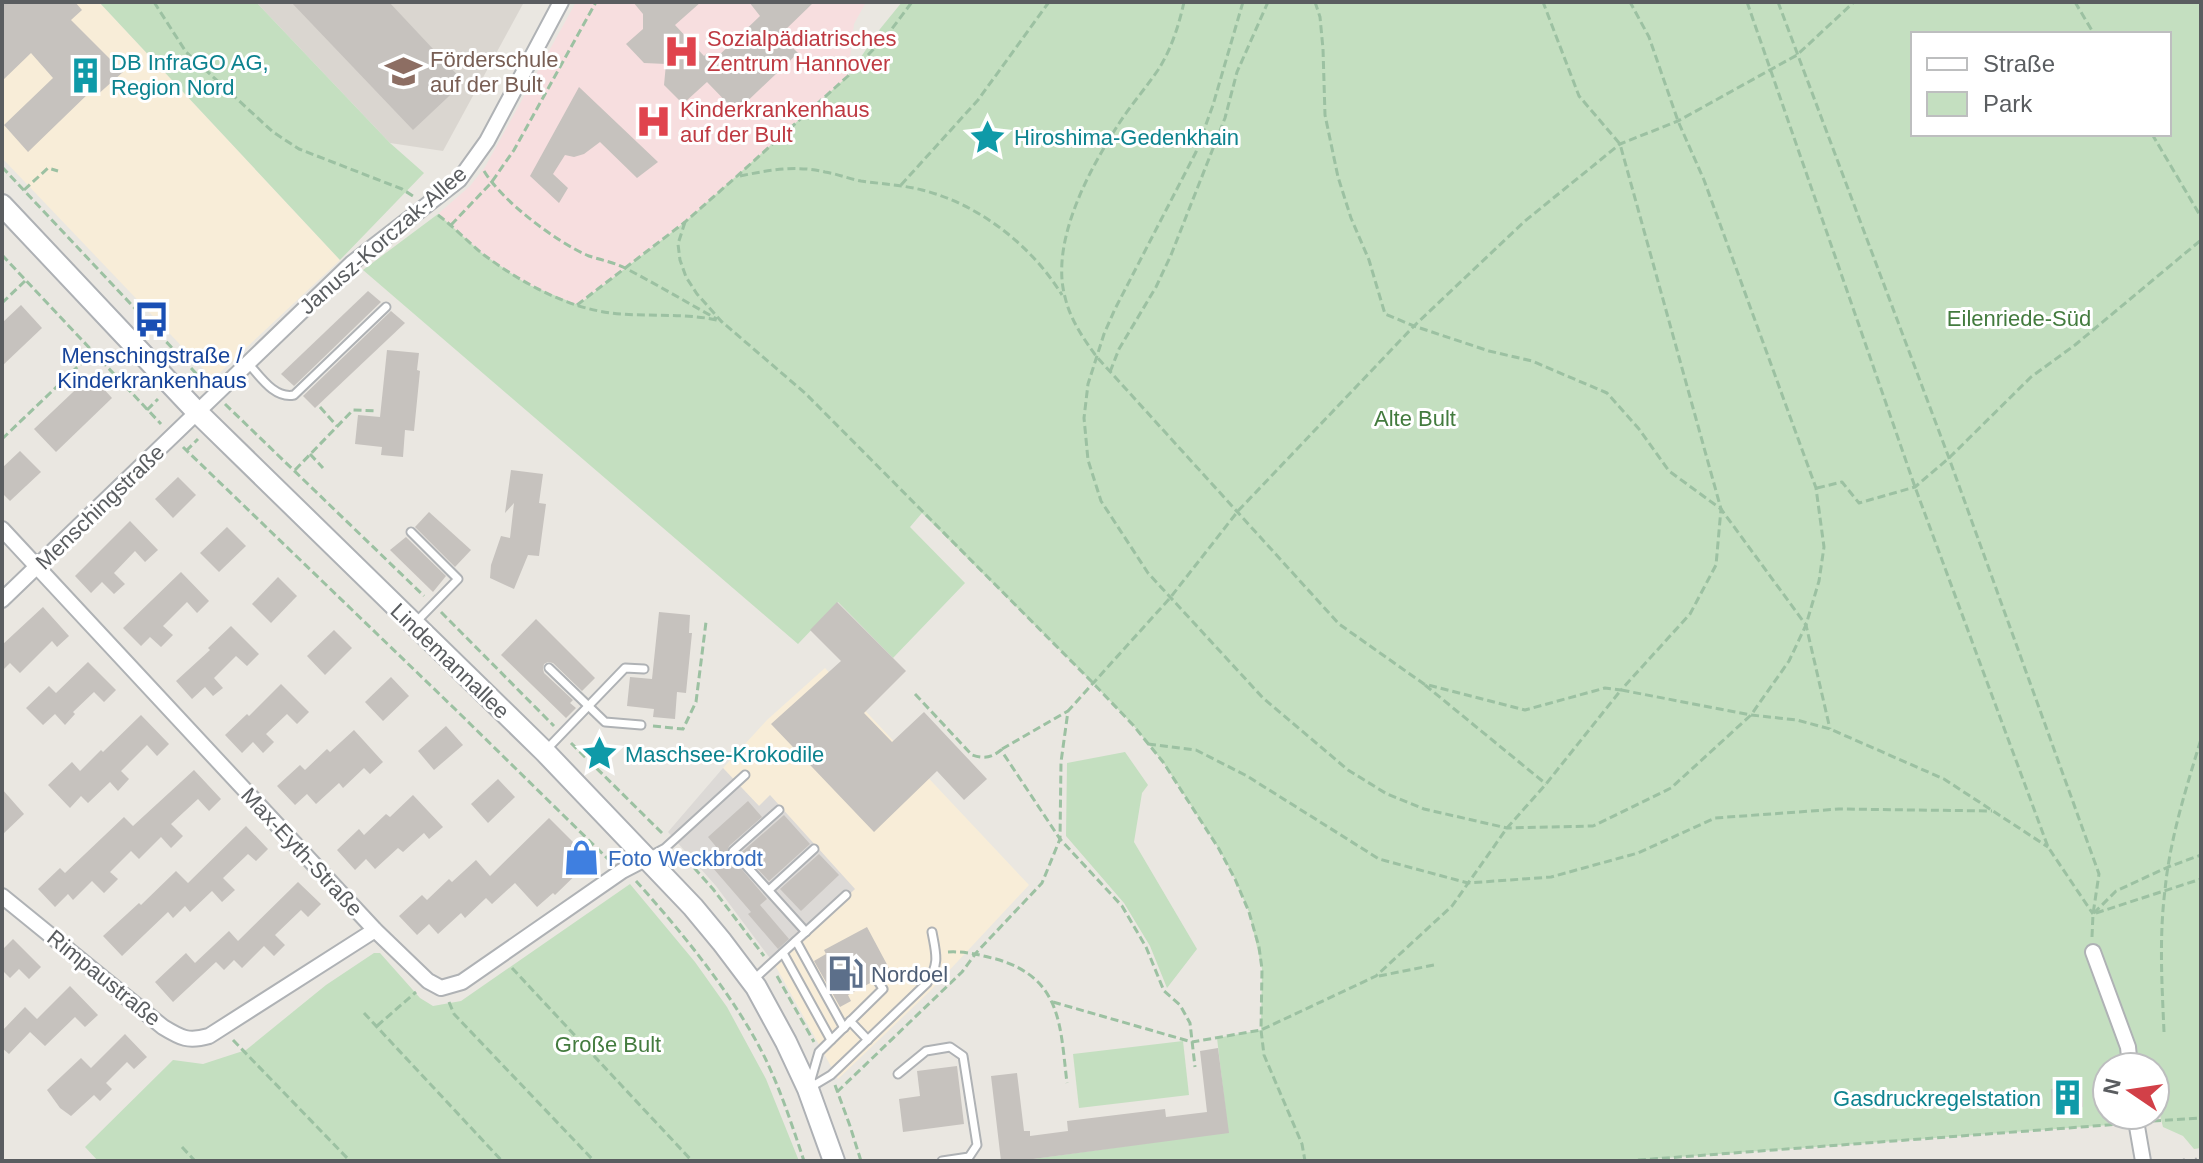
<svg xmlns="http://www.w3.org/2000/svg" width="2203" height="1163" font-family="Arial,sans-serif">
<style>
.commercial{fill:#f8edd8}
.industrial{fill:#dcd9d6}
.education{fill:#dad6d0}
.medical{fill:#f7dedf}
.green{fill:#c4dfc0;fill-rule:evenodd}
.building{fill:#c6c2be}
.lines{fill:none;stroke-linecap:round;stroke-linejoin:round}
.lane-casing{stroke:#afb2b5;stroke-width:11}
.street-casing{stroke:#afb2b5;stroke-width:18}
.secondary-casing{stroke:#aeb1b5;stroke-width:24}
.path{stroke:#9cc1a2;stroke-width:3;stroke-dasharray:8 4;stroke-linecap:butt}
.lane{stroke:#fff;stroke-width:7}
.street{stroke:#fff;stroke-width:14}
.secondary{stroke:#fff;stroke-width:20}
.rail{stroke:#afb0b0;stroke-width:5;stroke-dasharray:2 10;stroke-linecap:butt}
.labels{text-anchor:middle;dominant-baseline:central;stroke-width:6;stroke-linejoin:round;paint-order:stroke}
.health-label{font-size:22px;fill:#be3a42;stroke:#fff;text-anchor:start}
.education-label{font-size:22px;fill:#785e54;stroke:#fff;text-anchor:start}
.culture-label{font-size:22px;fill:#0d838f;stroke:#fff;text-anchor:start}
.street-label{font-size:22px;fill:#5a5d60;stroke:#fff}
.park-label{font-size:22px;fill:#437b3e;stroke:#fff}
.transit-label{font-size:22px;fill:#164399;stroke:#fff}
.shop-label{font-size:22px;fill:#366cbe;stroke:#fff;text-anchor:start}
.service-label{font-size:22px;fill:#4e5e75;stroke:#fff;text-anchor:start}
</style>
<rect width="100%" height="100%" fill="#eae7e1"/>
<g class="commercial">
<path d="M 2,2 L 99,2 L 340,260 L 213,379 L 2,158 Z"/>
<path d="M 825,668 L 1029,885 L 930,991 L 838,1079 L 775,965 L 854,889 L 770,796 L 759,806 L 723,768 L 767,720 Z"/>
</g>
<path class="industrial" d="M 723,768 L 759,806 L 770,795 L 855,889 L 775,965 L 716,886 L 668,832 Z"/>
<path class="education" d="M 256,2 L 524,2 L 443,151 L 390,143 Z"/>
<path class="medical" d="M 576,2 L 866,2 L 854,24 L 848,76 L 685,222 L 577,305 L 527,284 L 484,255 L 438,214 L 470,186 L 485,167 Z"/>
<g class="green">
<path d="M 99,2 L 256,2 L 390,143 L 424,173 L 340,260 Z"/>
<path d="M 902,2 L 2201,2 L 2201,1148 L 2194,1149 L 2183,1136 L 2163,1127 L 2155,1096 L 2155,1067 L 2107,1067 L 2107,1115 L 2135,1115 L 2136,1123 L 1626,1161 L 1018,1161 L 1228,1132 L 1217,1038 L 1261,1030 L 1262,969 L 1249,912 L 1235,879 L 1219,849 L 1163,762 L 1133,725 L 1092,682 L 922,513 L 910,527 L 965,583 L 893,658 L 838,602 L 798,644 L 363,270 L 438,214 L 484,255 L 527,284 L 578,305 L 685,222 L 848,76 L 880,29 ZM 1913,34 L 2169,34 L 2169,134 L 1913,134 Z"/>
<path d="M 1125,752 L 1148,785 L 1142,793 L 1134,842 L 1197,949 L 1167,988 L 1150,946 L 1124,903 L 1066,836 L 1067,763 Z"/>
<path d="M 630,884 L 695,962 L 727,1007 L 766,1079 L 799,1161 L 98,1161 L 85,1147 L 173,1060 L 203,1064 L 246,1050 L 326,985 L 374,953 L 380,953 L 420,998 L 433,1006 L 461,1001 Z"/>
<path d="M 1183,1041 L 1189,1095 L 1079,1108 L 1073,1054 Z"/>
</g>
<g class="building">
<path d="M 2,2 L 75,2 L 82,10 L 71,20 L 123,72 L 96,96 L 91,91 L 28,152 L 4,125 L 53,78 L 31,53 L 2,81 Z"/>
<path d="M 291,2 L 389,2 L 464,82 L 413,130 Z"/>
<path d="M 633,2 L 701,2 L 675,25 L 704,56 L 707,53 L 714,60 L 760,16 L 749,2 L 814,2 L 780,35 L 798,53 L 736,112 L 707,82 L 685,102 L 680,101 L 664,85 L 666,64 L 644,63 L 626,44 L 643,29 L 643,14 Z"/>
<path d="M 579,87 L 658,162 L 637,178 L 600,142 L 584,154 L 574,157 L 565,155 L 553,174 L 568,188 L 559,203 L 530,176 Z"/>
<path d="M 368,291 L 381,302 L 294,386 L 281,374 Z"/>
<path d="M 21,305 L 42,328 L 2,366 L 2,323 Z"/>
<path d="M 391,311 L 405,323 L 315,408 L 303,396 Z"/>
<path d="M 387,350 L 419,353 L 417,370 L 420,371 L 414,431 L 405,430 L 403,457 L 381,455 L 382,447 L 355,444 L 358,415 L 380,417 Z"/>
<path d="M 91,375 L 112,398 L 56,452 L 34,429 Z"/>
<path d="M 20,451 L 41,472 L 10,501 L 2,493 L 2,468 Z"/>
<path d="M 511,470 L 543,474 L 539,503 L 546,504 L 539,556 L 528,555 L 514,589 L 490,578 L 491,565 L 501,536 L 510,538 L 514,503 L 505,513 Z"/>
<path d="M 178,477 L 196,495 L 173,518 L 155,499 Z"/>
<path d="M 429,512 L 471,550 L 455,567 L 415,527 Z"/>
<path d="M 130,521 L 158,550 L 145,562 L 135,551 L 114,573 L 125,584 L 114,594 L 102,582 L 91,593 L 75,576 Z"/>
<path d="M 227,527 L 246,546 L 219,572 L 200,553 Z"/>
<path d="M 406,537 L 446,576 L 433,592 L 390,550 Z"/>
<path d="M 181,572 L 209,601 L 197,613 L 187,602 L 163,626 L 173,635 L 161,647 L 150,637 L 141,646 L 123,628 Z"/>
<path d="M 278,577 L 297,596 L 271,623 L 252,604 Z"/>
<path d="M 837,602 L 906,671 L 864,713 L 892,742 L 924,712 L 987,779 L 964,800 L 937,771 L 874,832 L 771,724 L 841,661 L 810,630 Z"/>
<path d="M 43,607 L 69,636 L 57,647 L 52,641 L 20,673 L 10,663 L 2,671 L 2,645 Z"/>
<path d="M 659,612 L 690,615 L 689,633 L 692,633 L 686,693 L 677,692 L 675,719 L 653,717 L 654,709 L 627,706 L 630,677 L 652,679 Z"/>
<path d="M 536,619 L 595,678 L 582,691 L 553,663 L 548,662 L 544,664 L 543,669 L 544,673 L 573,700 L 570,703 L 576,708 L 566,718 L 501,655 Z"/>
<path d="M 231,626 L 259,654 L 247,666 L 236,656 L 214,678 L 223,688 L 213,696 L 205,687 L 192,699 L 176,681 L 210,650 L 208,648 Z"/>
<path d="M 334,630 L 352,648 L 325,675 L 307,656 Z"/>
<path d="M 88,662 L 116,690 L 104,702 L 94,692 L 73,712 L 75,714 L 65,725 L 55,714 L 43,725 L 26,708 L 49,686 L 56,693 Z"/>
<path d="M 391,677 L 409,696 L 383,721 L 365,702 Z"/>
<path d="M 281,684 L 309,712 L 297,724 L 287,714 L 266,734 L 274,742 L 263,753 L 253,742 L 242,753 L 225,735 L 247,714 L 249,716 Z"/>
<path d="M 141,715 L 169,744 L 157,756 L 147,745 L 121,771 L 129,779 L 118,791 L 110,782 L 88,803 L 81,796 L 70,808 L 48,785 L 72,762 L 80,771 L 101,750 L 103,752 Z"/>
<path d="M 446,726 L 463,745 L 434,770 L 418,751 Z"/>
<path d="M 354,730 L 383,762 L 370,774 L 364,768 L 343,788 L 339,783 L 316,804 L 307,794 L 295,805 L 277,786 L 300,765 L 305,770 L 327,749 L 330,752 Z"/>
<path d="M 194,770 L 221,799 L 209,811 L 198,799 L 171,824 L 183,836 L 171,848 L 161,837 L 139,859 L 131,851 L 110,872 L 118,879 L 104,893 L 92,881 L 73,900 L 68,894 L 55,907 L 38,889 L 60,868 L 65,873 L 124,817 L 133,826 Z"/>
<path d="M 498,779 L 515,797 L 488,823 L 471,804 Z"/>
<path d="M 2,789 L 24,814 L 2,835 Z"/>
<path d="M 413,795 L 443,827 L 429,839 L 424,833 L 403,852 L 398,848 L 375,869 L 366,859 L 355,870 L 337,850 L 359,829 L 364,835 L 386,814 L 390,817 Z"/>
<path d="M 748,801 L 762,817 L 729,846 L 727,852 L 767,899 L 760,905 L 789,939 L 778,949 L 748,914 L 751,912 L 706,860 L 718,849 L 708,837 Z"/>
<path d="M 784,815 L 810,844 L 769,881 L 742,852 Z"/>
<path d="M 549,818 L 591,860 L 555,895 L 553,893 L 537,907 L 515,883 L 492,904 L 486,898 L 465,918 L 461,913 L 438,934 L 429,924 L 417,935 L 399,916 L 422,895 L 427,900 L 449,879 L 452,882 L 476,860 L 490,876 Z"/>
<path d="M 246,826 L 268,849 L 256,861 L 248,854 L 223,878 L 235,890 L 222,902 L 212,891 L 190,912 L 185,906 L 173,918 L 168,912 L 122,956 L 103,936 L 139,903 L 141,905 L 176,871 L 188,883 Z"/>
<path d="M 819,854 L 839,875 L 801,911 L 780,889 Z"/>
<path d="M 298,882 L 321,904 L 308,917 L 301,910 L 275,935 L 285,945 L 274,956 L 264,946 L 242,968 L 234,960 L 224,970 L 216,962 L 173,1002 L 155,982 L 186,953 L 195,963 L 229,931 L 238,941 Z"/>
<path d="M 867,927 L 891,972 L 883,977 L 879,975 L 874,976 L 872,982 L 848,995 L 851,1001 L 840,1007 L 814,961 L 826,954 L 824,950 Z"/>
<path d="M 13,939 L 41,967 L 29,979 L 19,969 L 10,978 L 2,970 L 2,950 Z"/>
<path d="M 70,986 L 98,1015 L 85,1027 L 75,1017 L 45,1046 L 30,1032 L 9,1054 L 2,1048 L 2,1031 L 25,1007 L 37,1019 Z"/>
<path d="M 125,1034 L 147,1057 L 134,1069 L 127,1062 L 106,1083 L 112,1089 L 100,1101 L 94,1095 L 71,1116 L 60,1108 L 47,1090 L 81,1058 L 91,1068 Z"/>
<path d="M 1218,1048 L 1229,1133 L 1018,1161 L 1001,1161 L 991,1076 L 1017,1073 L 1024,1131 L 1030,1131 L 1030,1136 L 1068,1131 L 1067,1121 L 1165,1109 L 1166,1117 L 1207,1112 L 1200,1051 Z"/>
<path d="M 957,1066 L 964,1124 L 903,1132 L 899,1099 L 920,1096 L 917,1071 Z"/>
<path d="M 2082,1087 L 2083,1107 L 2052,1109 L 2051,1089 Z"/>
</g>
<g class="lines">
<defs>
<g id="lane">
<path d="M 247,362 C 260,376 274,399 294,395 L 386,307"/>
<path d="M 411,532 L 458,579 L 415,623"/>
<path d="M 549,668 L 605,722 L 641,725"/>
<path d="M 546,750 L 625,668 L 644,669"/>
<path d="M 779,810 L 733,851 L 806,932"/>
<path d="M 650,856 L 665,848 L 745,775"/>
<path d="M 769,890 L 814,849"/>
<path d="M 796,941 L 844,1028"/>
<path d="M 783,953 L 831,1040"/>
<path d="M 753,980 L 846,895"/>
<path d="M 850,1021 L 868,1040"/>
<path d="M 898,1074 L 926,1051 L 950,1047 L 963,1056 L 977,1145 L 969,1157 L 942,1161"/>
<path d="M 810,1083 L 819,1052 L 883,989 L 878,981"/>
<path d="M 811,1087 L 831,1075 L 927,983 C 940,963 936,954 932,932"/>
</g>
<g id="street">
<path d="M 2,529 L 375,930 L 428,981 L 441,988 L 462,982 L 622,871 L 647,858"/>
<path d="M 2,600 L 352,263 L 459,180 L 487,141 L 561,2"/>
<path d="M 2,896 L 163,1027 C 181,1038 188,1042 209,1036 L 375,930"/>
<path d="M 2093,952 L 2128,1047 L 2130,1067"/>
<path d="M 2135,1115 L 2143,1161"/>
</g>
<path id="secondary" d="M 2,205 L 197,412 L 545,752 L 693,907 L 722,942 L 756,987 L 786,1042 L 808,1089 L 834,1161"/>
</defs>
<use href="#lane" class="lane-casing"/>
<use href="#street" class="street-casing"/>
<use href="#secondary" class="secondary-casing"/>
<g class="path">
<path d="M 154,2 L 186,52 L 273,132 L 299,149 L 402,189 L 413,196"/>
<path d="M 1184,2 C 1179,25 1171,50 1158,70 C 1145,89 1130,106 1118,125 C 1089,170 1050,242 1065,297 C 1070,319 1083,338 1096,356 L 1339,624 L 1424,684 L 1525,710 L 1605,688 L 1621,690 L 1690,614 L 1716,565 L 1721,509 L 1620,144 L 1579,96 L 1543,2"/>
<path d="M 1243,2 L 1213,105 L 1196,152 L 1115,309 L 1104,334 L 1088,384 L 1084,418 L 1088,460 L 1101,501 L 1148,573 L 1263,698 L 1348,770 L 1387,794 L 1424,809 L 1507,828 L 1593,826 L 1671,788 L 1751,715 L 1789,661 L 1806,625 L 1819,581 L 1824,547 L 1816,488 L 1704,180 L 1678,121 L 1649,37 L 1630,2"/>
<path d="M 1315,2 L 1320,17 L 1323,49 L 1325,115 L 1338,177 L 1351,218 L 1369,260 L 1385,314 L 1414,326 L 1489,351 L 1532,361 L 1607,393 L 1639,429 L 1669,471 L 1721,509 L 1806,625 L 1830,729"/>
<path d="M 1747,2 L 1915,487 L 2048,847 L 2093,914"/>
<path d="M 1778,2 L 1949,458 L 2099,874 L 2093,914"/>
<path d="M 2075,2 L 2094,34"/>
<path d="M 2152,134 L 2201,217"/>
<path d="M 2,167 L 206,384"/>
<path d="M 484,171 C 502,201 556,242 589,256 C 601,260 613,262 625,268 C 656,284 686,302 717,319"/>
<path d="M 740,176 C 769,170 796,165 825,172 C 838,174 849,179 861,181 C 882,184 903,185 922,190 C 979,204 1032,246 1062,295"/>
<path d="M 901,185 L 978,100 L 1049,2"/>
<path d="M 24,190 L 48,168 L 58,171"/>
<path d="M 438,215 C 454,227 468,242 484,255 C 518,280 558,303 599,311 C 639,319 681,311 721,321"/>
<path d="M 685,222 L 678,244 L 680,260 L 686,277 L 697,294 L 721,321 L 805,393 L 1092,682 L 1133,725 L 1163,762 L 1219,849 L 1235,879 L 1249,912 L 1259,947 L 1262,969 L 1261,1030 L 1264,1055 L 1302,1144 L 1305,1161"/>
<path d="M 451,225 L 491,183 L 514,150 L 596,2"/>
<path d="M 2,255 L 161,424"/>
<path d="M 2,303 L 25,281"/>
<path d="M 577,305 L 685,222 L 736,177 L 848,76 L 888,34 L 912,2"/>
<path d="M 1110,372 L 1119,349 L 1156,287 L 1171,255 L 1225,118 L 1237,72 L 1268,2"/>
<path d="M 225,404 L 424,596"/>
<path d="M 320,407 L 337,426"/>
<path d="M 147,410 L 158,399"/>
<path d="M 2,439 L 92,353"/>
<path d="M 183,447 L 456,710 L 611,862"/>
<path d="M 186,451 L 198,439"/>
<path d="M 310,454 L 323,468"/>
<path d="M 295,470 L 353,410 L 377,411"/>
<path d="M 1817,488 L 1842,482 L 1859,503 L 1915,487 L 1949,458 L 2031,377 L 2075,345 L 2201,240"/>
<path d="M 441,612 L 554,726"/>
<path d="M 1425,685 L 1546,784"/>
<path d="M 915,694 L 972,755 C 984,759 991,758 1001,750 L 1060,839 L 1122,906 L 1146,947 L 1164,991 L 1180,1005 L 1190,1023 L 1195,1067"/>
<path d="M 653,726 L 683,729 L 696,702 L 706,622"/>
<path d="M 571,743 L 662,833"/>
<path d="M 1148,744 L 1196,750 L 1247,776 L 1379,859 L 1468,883 L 1551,877 L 1638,853 L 1715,818 L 1839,809 L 1992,811"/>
<path d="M 1002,749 L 1068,711"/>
<path d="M 678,850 L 713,889 L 764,956"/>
<path d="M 636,881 C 682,932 738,1001 767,1062 C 782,1094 793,1128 804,1161"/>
<path d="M 2096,913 L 2201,879"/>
<path d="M 2092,937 L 2093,914 L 2116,891 L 2168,867 L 2201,855"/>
<path d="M 948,952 C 965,951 980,955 996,959 C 1062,978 1060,1025 1067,1083"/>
<path d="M 512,968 L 692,1161"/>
<path d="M 777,976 L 814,1042"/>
<path d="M 1379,976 L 1434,965"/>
<path d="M 449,1002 L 454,1014 L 594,1161"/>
<path d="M 1053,1002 L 1192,1042 L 1261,1030 L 1376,976 L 1452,906 L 1507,828 L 1546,784 L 1621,690 L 1751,715 L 1797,720 L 1830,729 L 1944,779 L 2048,847"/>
<path d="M 364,1013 L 502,1161"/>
<path d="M 377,1026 L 416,992"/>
<path d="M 2164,1032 C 2162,985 2159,937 2165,890 C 2170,838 2186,789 2201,739"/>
<path d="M 233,1040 L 350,1161"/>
<path d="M 835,1085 L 850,1126 L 861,1161"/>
<path d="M 837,1092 L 962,972 L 976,953 L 1042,883 L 1060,839 L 1061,762 L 1068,711 L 1170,598 L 1238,511 L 1414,326 L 1525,221 L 1620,144 L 1678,121 L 1797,55 L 1854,2"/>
<path d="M 2153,1121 L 2201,1118"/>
<path d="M 182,1147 L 195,1161"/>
<path d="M 1626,1161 L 2121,1124"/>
</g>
<use href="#lane" class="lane"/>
<use href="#street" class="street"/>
<use href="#secondary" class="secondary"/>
<path class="rail" d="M 2183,1161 L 2201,1160"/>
</g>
<defs>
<symbol id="hospital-bare" viewBox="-9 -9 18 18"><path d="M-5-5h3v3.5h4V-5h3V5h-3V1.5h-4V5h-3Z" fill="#e0444e" stroke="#fff" stroke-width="2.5" paint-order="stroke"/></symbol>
<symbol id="school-bare" viewBox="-9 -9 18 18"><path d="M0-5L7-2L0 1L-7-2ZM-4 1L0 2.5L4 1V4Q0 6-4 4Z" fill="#8d6e63" stroke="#fff" stroke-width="2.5" paint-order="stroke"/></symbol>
<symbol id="building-bare" viewBox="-9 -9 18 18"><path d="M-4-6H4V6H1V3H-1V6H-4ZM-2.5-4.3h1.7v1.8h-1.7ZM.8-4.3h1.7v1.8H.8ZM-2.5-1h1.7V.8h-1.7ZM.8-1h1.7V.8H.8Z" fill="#0f9aa8" stroke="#fff" stroke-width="2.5" paint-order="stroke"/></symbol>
<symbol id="sight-bare" viewBox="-9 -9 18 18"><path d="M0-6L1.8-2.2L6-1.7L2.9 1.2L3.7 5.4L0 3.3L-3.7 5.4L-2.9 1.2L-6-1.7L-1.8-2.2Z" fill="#0f9aa8" stroke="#fff" stroke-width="2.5" paint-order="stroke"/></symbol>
<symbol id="bus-bare" viewBox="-9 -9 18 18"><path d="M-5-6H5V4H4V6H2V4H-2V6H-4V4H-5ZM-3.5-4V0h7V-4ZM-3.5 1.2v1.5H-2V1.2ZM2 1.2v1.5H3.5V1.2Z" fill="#1a4fb4" stroke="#fff" stroke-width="2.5" paint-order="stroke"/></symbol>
<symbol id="shop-bare" viewBox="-9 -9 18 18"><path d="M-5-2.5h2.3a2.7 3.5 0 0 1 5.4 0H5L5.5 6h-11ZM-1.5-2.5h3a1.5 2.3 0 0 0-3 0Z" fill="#3f7fe0" stroke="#fff" stroke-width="2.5" paint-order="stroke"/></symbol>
<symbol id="fuel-bare" viewBox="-9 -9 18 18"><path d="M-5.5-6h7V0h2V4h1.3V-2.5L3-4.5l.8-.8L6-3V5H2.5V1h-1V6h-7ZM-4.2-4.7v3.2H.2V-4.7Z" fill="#5c6f8a" stroke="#fff" stroke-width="2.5" paint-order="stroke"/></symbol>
</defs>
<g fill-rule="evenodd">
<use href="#hospital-bare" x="656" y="26" width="51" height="51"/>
<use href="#school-bare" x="378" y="46" width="51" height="51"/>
<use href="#building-bare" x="60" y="50" width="51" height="51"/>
<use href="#hospital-bare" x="628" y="96" width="51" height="51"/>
<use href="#sight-bare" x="962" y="112" width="51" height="51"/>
<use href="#bus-bare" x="126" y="294" width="51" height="51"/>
<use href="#sight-bare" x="574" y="728" width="51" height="51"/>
<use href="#shop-bare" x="556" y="832" width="51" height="51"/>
<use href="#fuel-bare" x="820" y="948" width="51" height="51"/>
<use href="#building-bare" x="2042" y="1072" width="51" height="51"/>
</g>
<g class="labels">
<g class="health-label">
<text x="707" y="38">Sozialpädiatrisches<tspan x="707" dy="25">Zentrum Hannover</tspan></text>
<text x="680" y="109">Kinderkrankenhaus<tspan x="680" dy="25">auf der Bult</tspan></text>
</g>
<g class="education-label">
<text x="430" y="59">Förderschule<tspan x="430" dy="25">auf der Bult</tspan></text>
</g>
<g class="culture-label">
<text x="111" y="62">DB InfraGO AG,<tspan x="111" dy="25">Region Nord</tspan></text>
<text x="1014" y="137">Hiroshima-Gedenkhain</text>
<text x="625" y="754">Maschsee-Krokodile</text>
<text x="2041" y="1098" text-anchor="end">Gasdruckregelstation</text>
</g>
<g class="street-label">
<text transform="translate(383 240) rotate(-41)">Janusz-Korczak-Allee</text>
<text transform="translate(100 507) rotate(-44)">Menschingstraße</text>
<text transform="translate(450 661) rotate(44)">Lindemannallee</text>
<text transform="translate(302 852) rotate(47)">Max-Eyth-Straße</text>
<text transform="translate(104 978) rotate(39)">Rimpaustraße</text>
</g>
<g class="park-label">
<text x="2019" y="318">Eilenriede-Süd</text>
<text x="1415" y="418">Alte Bult</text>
<text x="608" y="1044">Große Bult</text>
</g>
<g class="transit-label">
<text x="152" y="355">Menschingstraße /<tspan x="152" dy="25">Kinderkrankenhaus</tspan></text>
</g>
<g class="shop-label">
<text x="608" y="858">Foto Weckbrodt</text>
</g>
<g class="service-label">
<text x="871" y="974">Nordoel</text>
</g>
</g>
<rect width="2203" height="1163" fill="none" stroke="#5a5d60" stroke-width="8"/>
<rect x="1911" y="32" width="260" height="104" fill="#ffffff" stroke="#bdbebf" stroke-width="2"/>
<rect x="1927" y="58" width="40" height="12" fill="#ffffff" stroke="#bdbebf" stroke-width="2"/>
<text x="1983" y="72" font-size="24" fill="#5a5d60">Straße</text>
<rect x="1927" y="92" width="40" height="24" fill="#c4dfc0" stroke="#bdbebf" stroke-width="2"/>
<text x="1983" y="112" font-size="24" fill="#5a5d60">Park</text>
<g transform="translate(2131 1091) rotate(283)"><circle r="38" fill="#ffffff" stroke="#bdbebf" stroke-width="2"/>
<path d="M0-6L14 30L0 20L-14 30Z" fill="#d24048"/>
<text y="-12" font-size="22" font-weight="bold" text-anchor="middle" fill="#5a5d60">N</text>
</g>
</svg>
